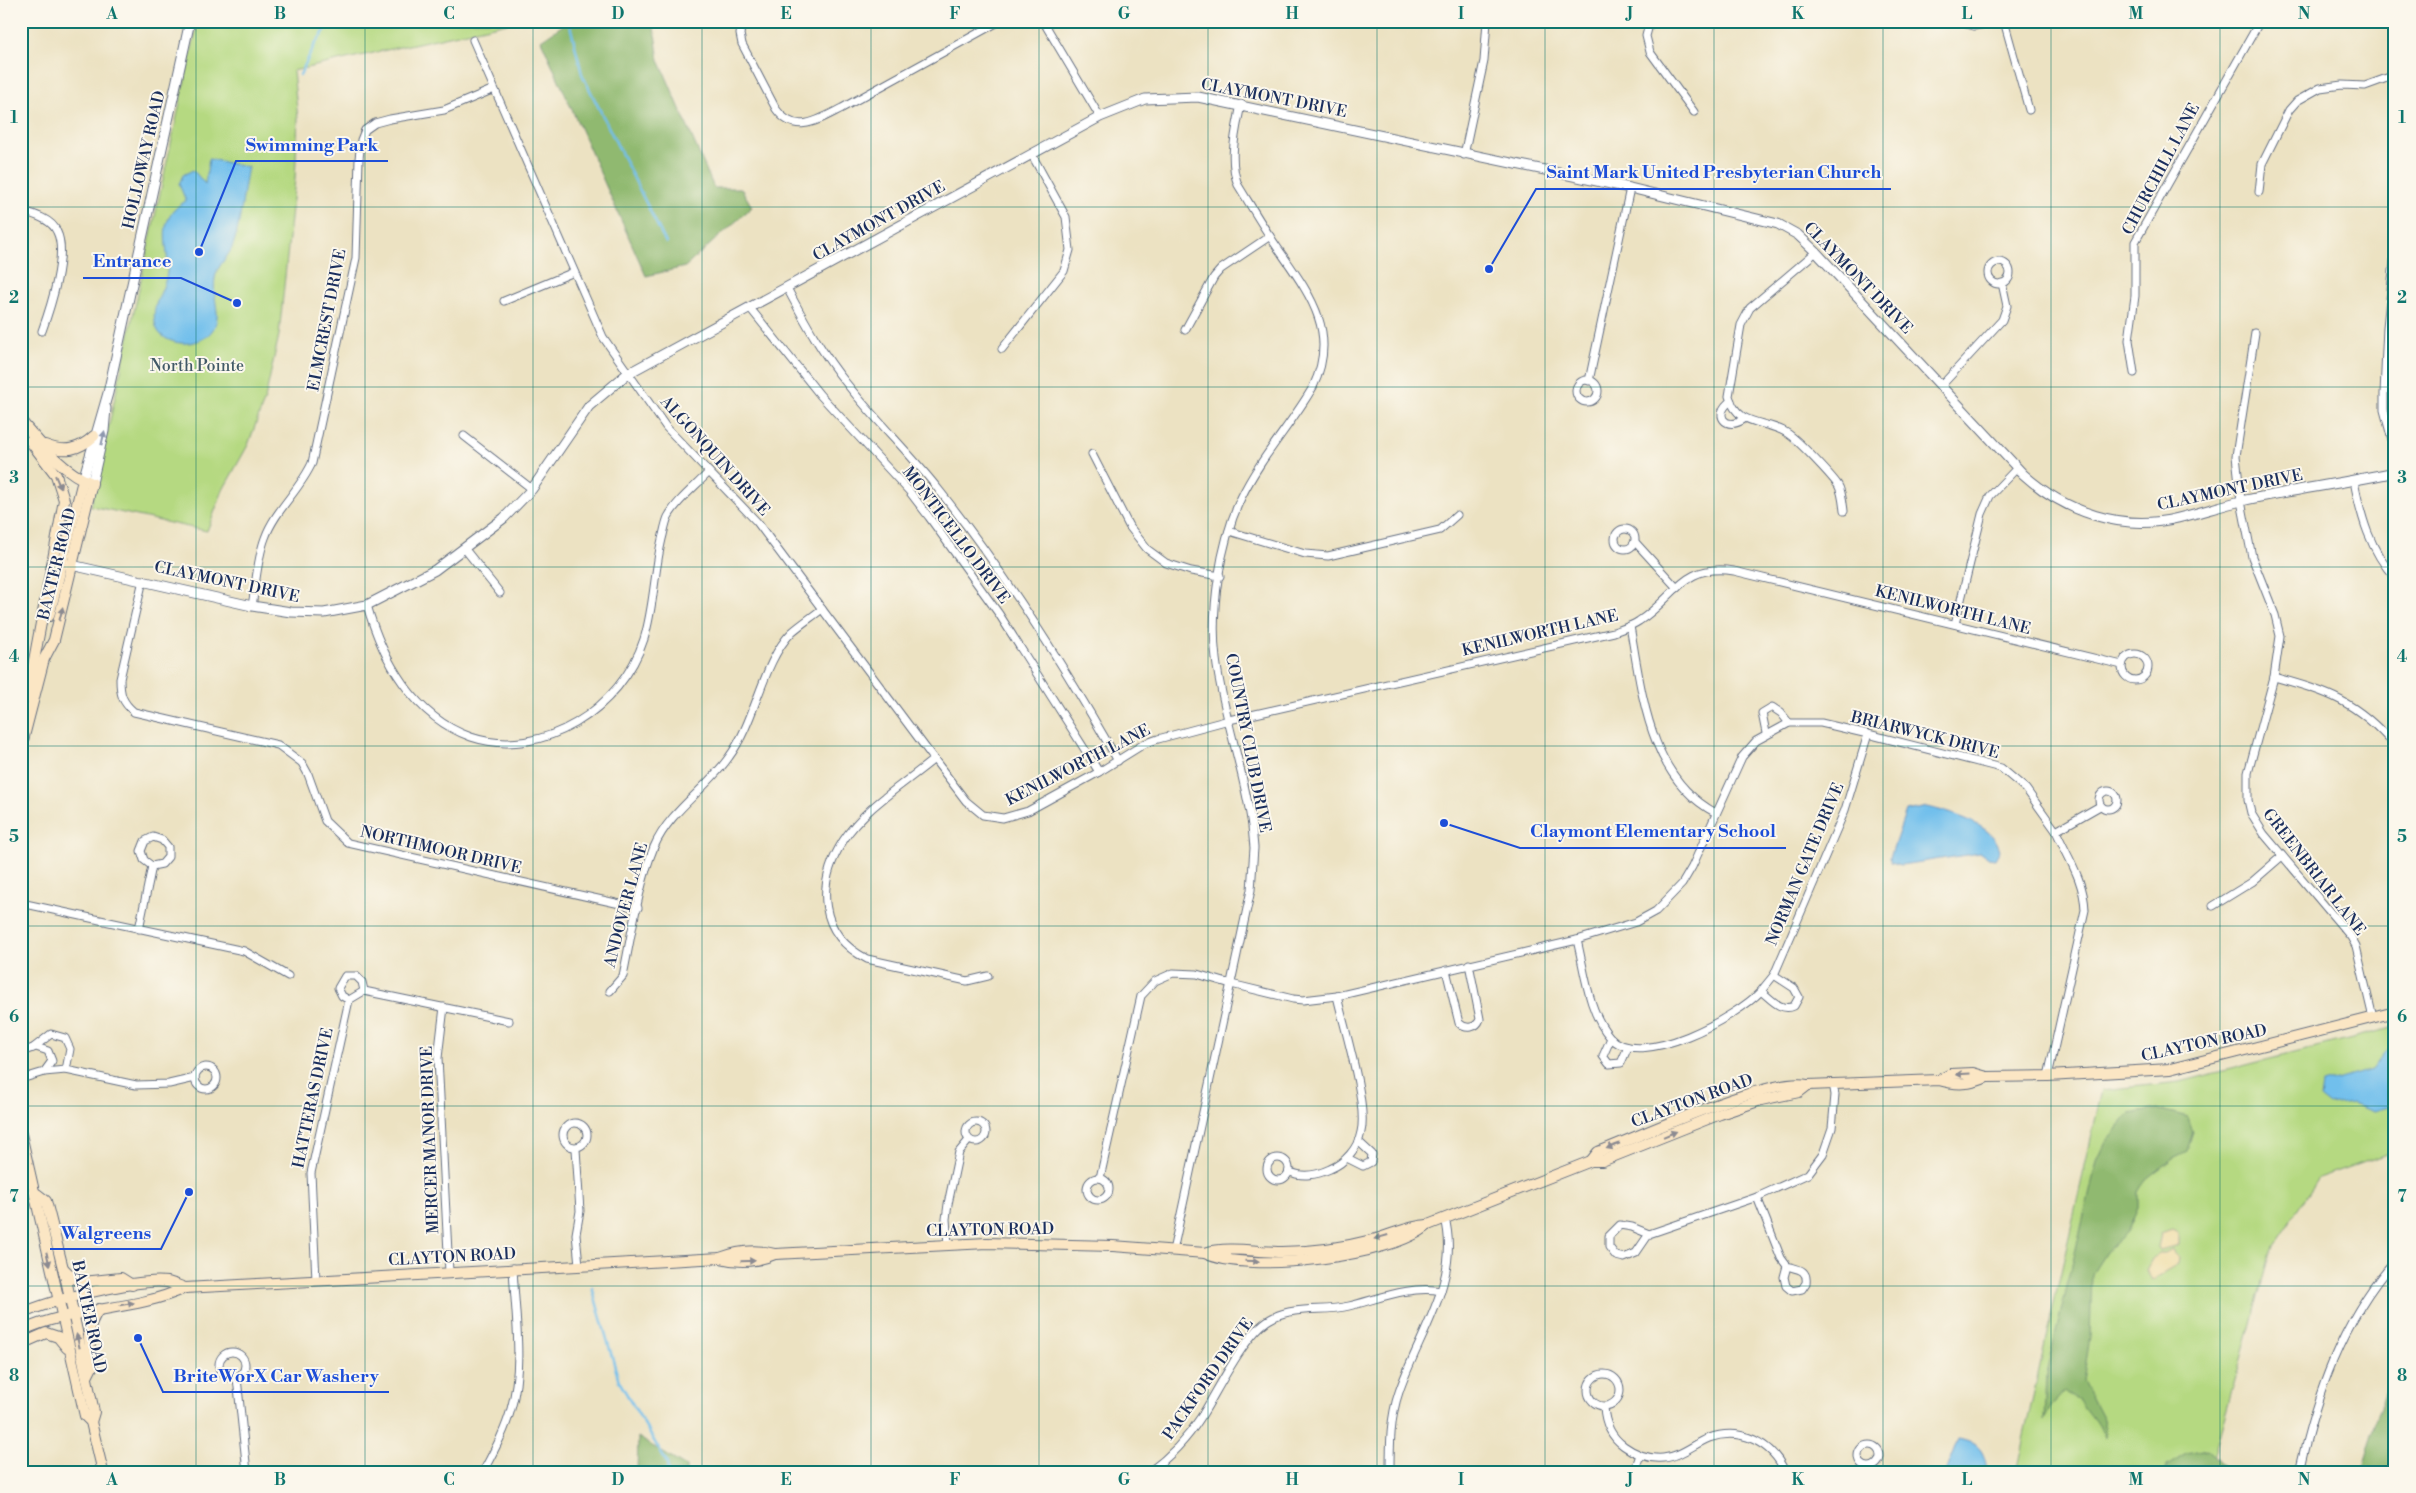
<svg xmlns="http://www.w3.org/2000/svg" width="2416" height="1493" font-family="'Libre Bodoni',serif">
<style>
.green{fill:#b5d981;stroke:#688470}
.forest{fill:#90b96f;stroke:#567466}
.sand{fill:#eeda9e;stroke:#84847e}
.water{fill:#71bfec;stroke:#4677a5}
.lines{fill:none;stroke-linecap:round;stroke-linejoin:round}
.stream{stroke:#71bfec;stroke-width:2.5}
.minor-casing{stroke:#646e81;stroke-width:9}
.tertiary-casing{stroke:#646e81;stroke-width:11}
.secondary-casing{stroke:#646e81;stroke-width:12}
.minor{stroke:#fff;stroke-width:7}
.tertiary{stroke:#fff;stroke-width:9}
.secondary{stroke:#fbe6c4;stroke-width:10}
.oneway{fill:#8d97ae}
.oneway2{fill:#8b8a91}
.grid{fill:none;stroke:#0f766e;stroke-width:1;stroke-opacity:0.55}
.labels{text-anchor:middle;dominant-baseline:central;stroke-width:4;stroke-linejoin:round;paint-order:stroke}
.street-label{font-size:16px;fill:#1b2f5e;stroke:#fbf7ec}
.park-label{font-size:16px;fill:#425a67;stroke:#fbf7ec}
.leader{fill:none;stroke:#1d4ed8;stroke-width:2}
.callout-dot{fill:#1d4ed8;stroke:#fbf7ec;stroke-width:2}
.callout-label{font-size:18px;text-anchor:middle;font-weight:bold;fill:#1d4ed8;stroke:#fbf7ec;stroke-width:4;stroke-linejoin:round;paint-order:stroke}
.neatline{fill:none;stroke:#0f766e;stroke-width:2}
.grid-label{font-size:16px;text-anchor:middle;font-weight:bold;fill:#0f766e}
</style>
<rect width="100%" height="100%" fill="#fbf7ec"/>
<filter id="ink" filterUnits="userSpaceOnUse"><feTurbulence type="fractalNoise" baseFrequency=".02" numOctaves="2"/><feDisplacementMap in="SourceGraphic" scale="10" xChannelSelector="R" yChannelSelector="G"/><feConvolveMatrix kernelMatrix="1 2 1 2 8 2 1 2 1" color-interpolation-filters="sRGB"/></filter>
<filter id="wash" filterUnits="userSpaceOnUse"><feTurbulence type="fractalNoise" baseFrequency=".0096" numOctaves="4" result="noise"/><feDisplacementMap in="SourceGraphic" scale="20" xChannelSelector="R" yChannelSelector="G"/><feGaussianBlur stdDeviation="1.12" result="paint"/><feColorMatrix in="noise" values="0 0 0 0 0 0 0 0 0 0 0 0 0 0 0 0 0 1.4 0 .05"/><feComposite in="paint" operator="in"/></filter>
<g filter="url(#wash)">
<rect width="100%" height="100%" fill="#ece2c2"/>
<g class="green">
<path d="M 198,21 L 516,21 L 293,71 L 298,119 L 295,179 L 279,335 L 265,399 L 248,445 L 223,490 L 207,531 L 91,506 Z"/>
<path d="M 2395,1027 L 2395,1151 L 2319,1178 L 2273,1246 L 2209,1472 L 2016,1472 L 2102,1090 L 2180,1082 Z"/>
</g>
<g class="forest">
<path d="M 569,21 L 653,21 L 659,60 L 714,188 L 741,188 L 752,207 L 685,267 L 646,276 L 541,40 Z"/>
<path d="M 2157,1109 L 2188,1117 L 2193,1132 L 2187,1151 L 2173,1158 L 2146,1179 L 2138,1192 L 2138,1208 L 2127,1233 L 2106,1252 L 2092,1274 L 2090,1337 L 2083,1381 L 2103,1419 L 2106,1437 L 2079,1401 L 2064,1392 L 2052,1405 L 2044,1420 L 2046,1374 L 2097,1161 L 2106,1142 L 2130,1114 Z"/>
<path d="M 2395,1374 L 2395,1472 L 2361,1472 L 2377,1415 L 2391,1377 Z"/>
<path d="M 638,1437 L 686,1467 L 686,1472 L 637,1472 Z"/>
<path d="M 2207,1449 L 2228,1472 L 2165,1472 L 2167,1465 L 2186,1453 Z"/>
</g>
<g class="sand">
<path d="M 2172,1230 L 2178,1233 L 2178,1245 L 2160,1250 L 2158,1247 L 2161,1234 Z"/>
<path d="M 2172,1249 L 2174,1255 L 2179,1258 L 2178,1265 L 2152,1280 L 2146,1270 L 2152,1259 L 2159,1253 L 2165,1253 Z"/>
</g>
<g class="water">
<path d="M 209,159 L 248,167 C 243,191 241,223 233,245 C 229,257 217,265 215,278 C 213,290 216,301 217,312 C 219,336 195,347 175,342 C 167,340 158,335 156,326 C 149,305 165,292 167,272 C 170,256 161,236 168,220 C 172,211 177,206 186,201 L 179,184 L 183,175 L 193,170 L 205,184 Z"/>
<path d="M 1928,807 C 1951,813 1994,824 2000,850 L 1995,859 L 1988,858 L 1980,853 L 1901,865 L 1891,862 L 1890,857 L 1906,811 Z"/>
<path d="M 2395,1045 L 2395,1105 L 2373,1111 L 2352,1103 L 2330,1106 L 2320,1098 L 2322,1084 L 2371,1070 L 2387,1049 Z"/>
<path d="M 1958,1439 C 1979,1442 1985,1451 1987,1472 L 1945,1472 Z"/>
</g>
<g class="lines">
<g class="stream">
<path d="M 569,21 L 582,74 L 666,243"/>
<path d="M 1136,21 L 1138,25"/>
<path d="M 300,75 L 315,44 L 332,21"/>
<path d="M 592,1287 L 619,1381 L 667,1463 L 668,1472"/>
</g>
</g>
</g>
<g filter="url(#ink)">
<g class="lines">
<defs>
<g id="minor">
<path d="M 743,21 L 740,34 L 742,44 L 776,109 C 795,136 818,120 842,108 L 1000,21"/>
<path d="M 1043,21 L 1100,117"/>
<path d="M 1650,21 L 1646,36 L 1650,52 L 1694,112"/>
<path d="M 1955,21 L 1974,26 L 2004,21 L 2029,110"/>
<path d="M 21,23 L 22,21"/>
<path d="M 473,40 L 603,337 L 666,427 L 757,522 L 934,759 L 966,801 L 983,815 L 1003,818 L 1028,811 L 1099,772 L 1144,744 L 1158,739 L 1229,720 L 1614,632 C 1622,629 1632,626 1639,621 C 1676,597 1682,563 1734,571 L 2122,665"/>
<path d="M 1464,155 L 1484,61 L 1487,21"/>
<path d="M 2259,192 L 2262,164 L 2289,110 L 2297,101 L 2320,88 L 2342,85 L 2365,86 L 2395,75"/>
<path d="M 21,211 C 34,214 52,219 57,232 C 68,254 50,309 42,331"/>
<path d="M 1816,252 L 1750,308 L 1741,325 L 1729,396 C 1738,428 1765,419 1787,433 C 1798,440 1830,474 1838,485 C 1842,491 1843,503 1844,511"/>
<path d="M 2395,252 L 2387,327 L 2384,394 L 2384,410 L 2395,451"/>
<circle cx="1999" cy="273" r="11"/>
<path d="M 787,288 C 805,322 823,355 847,384 C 876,421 910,453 939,490 C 1006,574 1065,667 1118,761"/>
<path d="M 504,301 L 574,272"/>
<path d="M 750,308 L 820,395 L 909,491 L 929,517 L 999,614 L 1099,772"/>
<path d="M 1185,330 L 1214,277 L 1221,269 L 1270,236"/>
<path d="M 2255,333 L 2236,456 L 2241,501 L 2252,557 L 2275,615 L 2280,636 L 2274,677 L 2248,773 L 2248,800 L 2251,813 L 2264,834 L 2351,937 L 2356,946 L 2373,1018"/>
<path d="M 1002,349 L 1064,271 L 1070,250 L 1066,217 L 1032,155"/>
<path d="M 2134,373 L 2129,340 L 2135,296 L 2135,242 L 2260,21"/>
<circle cx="1587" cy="391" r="11"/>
<path d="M 1589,381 L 1630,188"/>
<path d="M 1941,386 L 2002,320 L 2007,306 L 2002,283"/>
<path d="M 1731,401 C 1712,414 1726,432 1744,419"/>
<path d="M 464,436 L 532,489"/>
<path d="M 1092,454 L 1129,526 L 1147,549 L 1166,563 L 1191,571 L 1220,576"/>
<path d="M 2354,481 C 2361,517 2370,550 2395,578"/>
<circle cx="1625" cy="539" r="10"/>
<path d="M 1229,531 L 1305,554 L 1328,556 L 1440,530 L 1457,515"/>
<path d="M 1636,543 L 1677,588"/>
<path d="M 464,548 L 500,593"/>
<path d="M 143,580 L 120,679 C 120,694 122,702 134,712 L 278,745 L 302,763 L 308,774 L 325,821 L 348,843 L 638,908"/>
<path d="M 367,605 C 382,659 414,717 471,737 C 542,761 622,708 644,639 C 654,607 654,572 662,539 C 664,532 665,524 668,517 C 677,500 696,486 709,472"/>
<path d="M 252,606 C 256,584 257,559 265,538 C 275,510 300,490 312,463 L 356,258 L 359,159 L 361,140 L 365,130 L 375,123 L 390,119 L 444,110 L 494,89"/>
<path d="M 1955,624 L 1982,514 L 1990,496 L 2017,468"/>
<path d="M 1630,626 C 1642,693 1649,778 1716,813"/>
<circle cx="2135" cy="667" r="13"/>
<path d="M 2274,677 C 2328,692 2357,701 2395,746"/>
<path d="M 1766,733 L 1762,713 L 1772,707 L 1781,713 L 1789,723"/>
<path d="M 934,759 C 904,784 864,808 843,841 C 816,884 818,934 867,959 L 967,981 L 988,976"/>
<circle cx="2108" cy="800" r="9"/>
<path d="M 21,903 L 244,951 L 288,976"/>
<path d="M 2213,906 L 2252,882 L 2282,856"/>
<path d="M 139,929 L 152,866 L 162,864 L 168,857 L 168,847 L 162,840 L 153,837 L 145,841 L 141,851 L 144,860 L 152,866"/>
<path d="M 1577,940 C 1585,972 1588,1012 1610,1037 C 1640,1071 1738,1016 1761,991 C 1771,999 1781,1012 1794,1006 L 1799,997 L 1794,988 L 1774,975 L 1761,991"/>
<path d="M 1446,970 L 1459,1023 C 1466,1030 1477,1028 1480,1019 L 1469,964"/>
<path d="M 1774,975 L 1845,810 L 1868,734"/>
<path d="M 364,991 L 509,1021"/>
<path d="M 610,991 L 623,976 C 631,937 639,883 654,847 C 670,810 707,789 729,757 C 756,721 762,662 792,632 C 801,624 812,617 822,609"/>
<path d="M 349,1000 L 342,996 L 338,988 L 345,976 L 356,976 L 362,982 L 364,991"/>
<path d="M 444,1007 L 438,1058 L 449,1272"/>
<path d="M 1611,1038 L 1603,1056 L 1609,1064 L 1621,1063 L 1628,1047"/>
<path d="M 33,1048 L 51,1034 L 65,1038 L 70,1049 L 66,1070"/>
<path d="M 21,1052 L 36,1047 L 48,1051 L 52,1061 L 44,1072"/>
<circle cx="206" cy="1078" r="11"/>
<path d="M 2048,1076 L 2085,910 C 2084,880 2068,858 2056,831 L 2100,806"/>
<path d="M 21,1079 L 44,1072 L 66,1070 L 136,1085 L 169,1084 L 195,1078"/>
<circle cx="976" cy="1132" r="10"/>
<circle cx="575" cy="1135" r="12"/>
<path d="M 576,1149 L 580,1211 L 576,1234 L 579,1265"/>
<path d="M 1347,1158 L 1363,1166 L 1371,1162 L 1372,1154 L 1358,1141"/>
<circle cx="1278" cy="1169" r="11"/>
<path d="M 1289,1171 C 1301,1178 1317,1175 1330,1169 C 1345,1163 1358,1148 1361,1132 C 1368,1104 1344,1027 1337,996"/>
<circle cx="1098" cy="1189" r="11"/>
<path d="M 1100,1178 L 1141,996 L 1155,981 L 1173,973 L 1197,974 L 1231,984 L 1293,999 L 1303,1000 L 1337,996 L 1577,940 L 1636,922 L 1656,911 L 1682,884 L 1692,867 L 1742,757 L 1756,741 L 1789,723 L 1821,723 L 1868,734 L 2001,768 L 2026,789 L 2056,831"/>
<path d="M 1757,1197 L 1781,1258 L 1787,1266 C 1797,1269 1808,1269 1806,1283 L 1802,1289 L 1792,1291 L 1786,1286 L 1784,1277 L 1787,1266"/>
<path d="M 1649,1234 L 1632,1227 L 1620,1225 L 1609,1236 L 1609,1247 L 1616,1256 L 1624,1258 L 1636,1253 L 1649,1234 L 1757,1197 L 1808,1174 L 1823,1154 L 1832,1128 L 1835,1095 L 1833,1083"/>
<path d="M 948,1245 L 946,1219 L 948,1204 L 959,1152 L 969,1140"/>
<path d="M 1173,1251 L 1251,890 L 1254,848 L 1252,826 C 1244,770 1223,715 1216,659 C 1210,610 1220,543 1241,498 C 1260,458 1291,425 1313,387 C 1340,331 1308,292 1277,247 C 1263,227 1251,206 1238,185 C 1228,158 1236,131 1241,104"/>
<path d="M 316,1280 L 311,1173 L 349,1000 L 364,991"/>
<circle cx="232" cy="1365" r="13"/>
<circle cx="1604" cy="1390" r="16"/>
<path d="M 237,1378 L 247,1472"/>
<path d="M 1604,1407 C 1605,1423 1610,1436 1624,1446 C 1635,1454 1649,1459 1663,1458 C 1680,1457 1694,1444 1709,1438 C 1740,1427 1772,1442 1785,1472"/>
<circle cx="1869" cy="1456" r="11"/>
<path d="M 483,1472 C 494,1451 505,1431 511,1409 C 524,1365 515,1314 513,1268"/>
<path d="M 1149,1472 C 1170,1457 1187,1439 1201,1417 C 1218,1391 1246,1329 1274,1317 C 1296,1306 1325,1312 1349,1306 C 1378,1299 1411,1285 1441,1291"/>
<path d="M 1390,1472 C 1390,1445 1390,1418 1399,1392 C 1418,1335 1461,1281 1445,1218"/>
<path d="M 1634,1472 L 1640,1455"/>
<path d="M 2299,1472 C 2316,1395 2342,1320 2395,1260"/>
</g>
<g id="tertiary">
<path d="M 83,480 L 108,393 L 190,21"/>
<path d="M 92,483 L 104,431 L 106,408"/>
<path d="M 67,564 L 252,606 L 291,612 L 324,613 L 367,605 L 435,570 L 504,518 L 532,489 L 589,406 L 627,374 L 1100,117 L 1145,99 L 1198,97 L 1630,188 L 1778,224 L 1798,235 L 1816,252 L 2023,474 C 2065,512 2122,532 2178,518 C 2199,513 2220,506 2241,501 C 2292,490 2344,483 2395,472"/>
</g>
<g id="secondary">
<path d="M 21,421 C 40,443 64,474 92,483 L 54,640 L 44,659 L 21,748"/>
<path d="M 45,445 C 65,453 79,450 94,436"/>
<path d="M 49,616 L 83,480"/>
<path d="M 27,698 L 64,500 L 56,475 L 30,441"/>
<path d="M 1939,1080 L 1951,1074 L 1973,1073 L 1987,1077 L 2048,1076 L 2170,1069 L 2395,1012"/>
<path d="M 21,1134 L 85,1416 L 91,1422 L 103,1472"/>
<path d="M 1591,1161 L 1598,1152 C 1641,1136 1769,1076 1808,1085 L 1939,1080 C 1956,1085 1970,1085 1987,1077"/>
<path d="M 37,1194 L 46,1201 L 67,1284 L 94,1412 L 91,1422"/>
<path d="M 1205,1253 C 1248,1274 1392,1257 1428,1225 L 1591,1161 L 1602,1161 L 1720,1114 L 1761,1100 L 1799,1092 L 1808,1085"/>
<path d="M 720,1258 C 739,1263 757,1262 775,1254 L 987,1243 L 1113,1246 L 1205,1253 C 1228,1246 1256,1252 1281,1252 C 1312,1252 1345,1247 1376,1239 C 1394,1234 1409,1226 1428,1225"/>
<path d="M 64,1269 L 73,1278 L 83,1282 L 121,1278 L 132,1285"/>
<path d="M 21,1314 C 48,1301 138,1278 167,1282 C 173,1283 179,1286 185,1288"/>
<path d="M 21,1331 C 75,1306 133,1312 185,1288 L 720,1258 C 738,1251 757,1249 775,1254"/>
<path d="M 21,1344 L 46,1333 L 58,1337 L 67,1348"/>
<path d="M 87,1377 L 93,1365 C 89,1341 84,1331 99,1309"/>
</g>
</defs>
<use href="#minor" class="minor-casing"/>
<use href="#tertiary" class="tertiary-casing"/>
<use href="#secondary" class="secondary-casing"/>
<use href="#minor" class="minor"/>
<use href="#tertiary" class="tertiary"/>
<use href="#secondary" class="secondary"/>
</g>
<defs><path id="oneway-solid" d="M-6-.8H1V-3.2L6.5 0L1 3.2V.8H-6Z" transform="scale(1.25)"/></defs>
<use class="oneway" href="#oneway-solid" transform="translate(103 438) rotate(-77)"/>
<g class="oneway2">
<use href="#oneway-solid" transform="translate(58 482) rotate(67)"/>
<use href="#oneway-solid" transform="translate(61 614) rotate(-76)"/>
<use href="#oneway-solid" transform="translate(1963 1074) rotate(177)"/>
<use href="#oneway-solid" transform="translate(1670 1134) rotate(-22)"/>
<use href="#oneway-solid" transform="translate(1613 1146) rotate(159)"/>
<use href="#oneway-solid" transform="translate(1381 1237) rotate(164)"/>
<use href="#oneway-solid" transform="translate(48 1259) rotate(77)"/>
<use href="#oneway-solid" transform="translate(748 1261) rotate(-2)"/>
<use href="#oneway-solid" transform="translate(1252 1261) rotate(2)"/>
<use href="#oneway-solid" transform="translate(127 1304) rotate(-9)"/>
<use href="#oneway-solid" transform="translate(78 1341) rotate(-103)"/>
</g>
</g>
<path class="grid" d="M 196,21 L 196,1472M 365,21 L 365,1472M 533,21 L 533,1472M 702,21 L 702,1472M 871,21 L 871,1472M 1039,21 L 1039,1472M 1208,21 L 1208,1472M 1377,21 L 1377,1472M 1545,21 L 1545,1472M 1714,21 L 1714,1472M 1883,21 L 1883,1472M 2051,21 L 2051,1472M 2220,21 L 2220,1472M 21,207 L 2395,207M 21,387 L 2395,387M 21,567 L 2395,567M 21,746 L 2395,746M 21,926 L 2395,926M 21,1106 L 2395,1106M 21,1286 L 2395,1286"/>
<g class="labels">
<g class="street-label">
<text transform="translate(1274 98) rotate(11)">CLAYMONT DRIVE</text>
<text transform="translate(144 160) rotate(-77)">HOLLOWAY ROAD</text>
<text transform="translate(2161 169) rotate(-62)">CHURCHILL LANE</text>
<text transform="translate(879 221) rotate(-29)">CLAYMONT DRIVE</text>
<text transform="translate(1858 278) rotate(46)">CLAYMONT DRIVE</text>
<text transform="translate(327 320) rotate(-79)">ELMCREST DRIVE</text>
<text transform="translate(715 456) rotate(48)">ALGONQUIN DRIVE</text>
<text transform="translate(2230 490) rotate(-12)">CLAYMONT DRIVE</text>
<text transform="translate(956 535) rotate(53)">MONTICELLO DRIVE</text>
<text transform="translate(57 564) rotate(-76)">BAXTER ROAD</text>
<text transform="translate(227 582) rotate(12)">CLAYMONT DRIVE</text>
<text transform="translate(1953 610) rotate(14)">KENILWORTH LANE</text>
<text transform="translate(1540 633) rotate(-13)">KENILWORTH LANE</text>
<text transform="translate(1925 735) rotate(14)">BRIARWYCK DRIVE</text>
<text transform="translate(1248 743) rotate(79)">COUNTRY CLUB DRIVE</text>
<text transform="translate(1078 765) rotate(-27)">KENILWORTH LANE</text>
<text transform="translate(441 850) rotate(13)">NORTHMOOR DRIVE</text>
<text transform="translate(1805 864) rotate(-67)">NORMAN GATE DRIVE</text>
<text transform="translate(2314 872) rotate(52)">GREENBRIAR LANE</text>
<text transform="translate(626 905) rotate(-75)">ANDOVER LANE</text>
<text transform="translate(2204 1043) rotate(-12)">CLAYTON ROAD</text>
<text transform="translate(313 1098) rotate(-78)">HATTERAS DRIVE</text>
<text transform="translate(1692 1101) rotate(-20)">CLAYTON ROAD</text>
<text transform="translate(430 1140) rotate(-92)">MERCER MANOR DRIVE</text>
<text transform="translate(990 1230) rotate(-1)">CLAYTON ROAD</text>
<text transform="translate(452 1257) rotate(-3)">CLAYTON ROAD</text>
<text transform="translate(89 1317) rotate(78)">BAXTER ROAD</text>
<text transform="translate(1208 1379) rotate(-55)">PACKFORD DRIVE</text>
</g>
<g class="park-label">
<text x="197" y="366">North Pointe</text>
</g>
</g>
<path class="leader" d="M199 252L236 161H388M1489 269L1536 189H1891M237 303L181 278H83M1444 823L1520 848H1786M189 1192L161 1249H50M138 1338L163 1392H389"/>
<g class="callout-dot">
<circle cx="199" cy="252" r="5"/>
<circle cx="1489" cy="269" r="5"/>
<circle cx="237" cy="303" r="5"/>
<circle cx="1444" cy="823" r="5"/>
<circle cx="189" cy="1192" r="5"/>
<circle cx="138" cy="1338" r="5"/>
</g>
<g class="callout-label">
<text x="312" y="151">Swimming Park</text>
<text x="1714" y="178">Saint Mark United Presbyterian Church</text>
<text x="132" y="267">Entrance</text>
<text x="1653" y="837">Claymont Elementary School</text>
<text x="106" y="1239">Walgreens</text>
<text x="276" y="1382">BriteWorX Car Washery</text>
</g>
<rect width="2416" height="1493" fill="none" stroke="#fbf7ec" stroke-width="55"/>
<rect x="28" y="28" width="2360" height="1438" class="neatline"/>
<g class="grid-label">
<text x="112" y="19">A</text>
<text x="280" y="19">B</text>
<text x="449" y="19">C</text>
<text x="618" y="19">D</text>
<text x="786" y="19">E</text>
<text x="955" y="19">F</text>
<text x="1124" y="19">G</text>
<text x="1292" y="19">H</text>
<text x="1461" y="19">I</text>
<text x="1630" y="19">J</text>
<text x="1798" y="19">K</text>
<text x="1967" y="19">L</text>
<text x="2136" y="19">M</text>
<text x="2304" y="19">N</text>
<text x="14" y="123">1</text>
<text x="2402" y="123">1</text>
<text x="14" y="303">2</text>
<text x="2402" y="303">2</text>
<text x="14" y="483">3</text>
<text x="2402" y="483">3</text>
<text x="14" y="662">4</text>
<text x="2402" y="662">4</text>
<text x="14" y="842">5</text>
<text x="2402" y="842">5</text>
<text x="14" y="1022">6</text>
<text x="2402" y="1022">6</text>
<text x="14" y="1202">7</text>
<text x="2402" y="1202">7</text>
<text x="14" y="1381">8</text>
<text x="2402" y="1381">8</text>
<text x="112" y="1485">A</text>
<text x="280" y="1485">B</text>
<text x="449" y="1485">C</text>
<text x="618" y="1485">D</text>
<text x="786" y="1485">E</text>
<text x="955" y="1485">F</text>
<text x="1124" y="1485">G</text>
<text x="1292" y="1485">H</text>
<text x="1461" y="1485">I</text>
<text x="1630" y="1485">J</text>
<text x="1798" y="1485">K</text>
<text x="1967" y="1485">L</text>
<text x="2136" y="1485">M</text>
<text x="2304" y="1485">N</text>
</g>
</svg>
